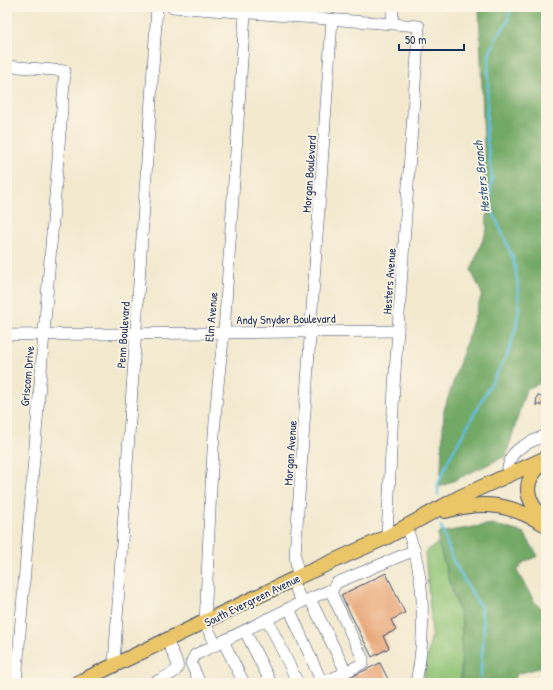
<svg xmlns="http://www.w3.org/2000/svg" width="553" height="690" font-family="'Patrick Hand',sans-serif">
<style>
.green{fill:#8fc375;stroke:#55796a}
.forest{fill:#73a966;stroke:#476c62}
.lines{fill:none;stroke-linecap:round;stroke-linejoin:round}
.stream{stroke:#64c1e2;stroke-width:2.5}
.building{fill:#e8a677}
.minor-casing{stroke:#3b4b6f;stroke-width:12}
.major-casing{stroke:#3b4b6f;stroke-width:16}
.minor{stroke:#fff;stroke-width:11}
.major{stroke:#ebc669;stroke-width:14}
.labels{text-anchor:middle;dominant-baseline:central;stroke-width:3.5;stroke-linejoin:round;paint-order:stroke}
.street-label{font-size:12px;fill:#1b2f5e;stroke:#fcf5e5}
.water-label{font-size:13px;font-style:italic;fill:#315b86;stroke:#fcf5e5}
</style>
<rect width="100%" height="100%" fill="#fcf5e5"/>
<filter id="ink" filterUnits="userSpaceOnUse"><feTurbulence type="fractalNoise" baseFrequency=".025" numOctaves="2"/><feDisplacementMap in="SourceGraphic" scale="8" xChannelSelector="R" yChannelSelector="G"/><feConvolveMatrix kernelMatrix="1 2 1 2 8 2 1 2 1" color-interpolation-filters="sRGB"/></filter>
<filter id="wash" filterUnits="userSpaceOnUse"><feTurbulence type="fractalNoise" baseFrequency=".012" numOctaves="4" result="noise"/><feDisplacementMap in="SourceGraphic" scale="16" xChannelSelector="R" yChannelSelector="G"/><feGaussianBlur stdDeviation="0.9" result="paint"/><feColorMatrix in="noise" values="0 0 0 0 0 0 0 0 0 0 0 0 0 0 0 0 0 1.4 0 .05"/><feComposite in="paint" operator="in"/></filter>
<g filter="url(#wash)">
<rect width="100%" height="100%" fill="#f2e9cf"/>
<path class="green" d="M 438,543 L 462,622 L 461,677 L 460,683 L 422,683 L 432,634 L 425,552 Z"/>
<g class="forest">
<path d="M 479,7 L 546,7 L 546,381 L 526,389 L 506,456 L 440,487 L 444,410 L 482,294 L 471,270 L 487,229 Z"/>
<path d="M 492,524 L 524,533 L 538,556 L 524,562 L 517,571 L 534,601 L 546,613 L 546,666 L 517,674 L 513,683 L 460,683 L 461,677 L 462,622 L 438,543 L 438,533 Z"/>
</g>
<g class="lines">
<g class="stream">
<path d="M 438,495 L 438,485 L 448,461 L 507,355 L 516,328 L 519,308 L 517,278 L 513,258 L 492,210 L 490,196 L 492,177 L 486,133 L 489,55 L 496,38 L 508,21 L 511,7"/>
<path d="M 441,526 L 453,561 L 481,608 L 484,632 L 480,683"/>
</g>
</g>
<g id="blocks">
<g class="building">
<path d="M 537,396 L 546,397 L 546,405 L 536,405 Z"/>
<path d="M 386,573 L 405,613 L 391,620 L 396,630 L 383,636 L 389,648 L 372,657 L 341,595 Z"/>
<path d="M 380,663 L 390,683 L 339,683 L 345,680 Z"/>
</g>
</g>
</g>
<g filter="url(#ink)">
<use href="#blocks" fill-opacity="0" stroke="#3b4b6f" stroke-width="1"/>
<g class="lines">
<defs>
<g id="minor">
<path d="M 172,7 L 419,26 L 394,387 L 387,537"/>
<path d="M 392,23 L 393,7"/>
<path d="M 7,66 L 65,71 L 16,683"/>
<path d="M 7,335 L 398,331"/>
<path d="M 507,476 C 508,448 524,445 546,435"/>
<path d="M 406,527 C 426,574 426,634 416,683"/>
<path d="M 298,577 L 295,555 L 332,20"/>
<path d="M 292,581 L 302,602"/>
<path d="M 330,590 L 363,659 L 363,663 L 342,674"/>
<path d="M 310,599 L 344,668 L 342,674 L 322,683"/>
<path d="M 289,608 L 322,683"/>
<path d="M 267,619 L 298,683"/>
<path d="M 245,631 L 271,683"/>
<path d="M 223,641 L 244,683"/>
<path d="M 216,645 L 205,623 C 210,526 211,428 224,333 L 245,14"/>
<path d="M 114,665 L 157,7"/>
<path d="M 153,683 C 184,668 182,672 167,641"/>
<path d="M 200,683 L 191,663 L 195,655 L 302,602 L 333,589 L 336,583 L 415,550"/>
</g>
<g id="major">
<path d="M 543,463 C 519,483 527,501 545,522"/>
<path d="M 445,511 C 485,500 511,504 546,525"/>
<path d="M 77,683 L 298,577 L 387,537 L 460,497 L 546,458"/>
</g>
</defs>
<use href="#minor" class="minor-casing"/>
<use href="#major" class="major-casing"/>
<use href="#minor" class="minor"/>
<use href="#major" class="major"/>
</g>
</g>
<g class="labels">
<g class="street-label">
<text transform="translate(309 174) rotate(-86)">Morgan Boulevard</text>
<text transform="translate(389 281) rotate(-86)">Hesters Avenue</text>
<text transform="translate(211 317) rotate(-85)">Elm Avenue</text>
<text transform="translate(286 319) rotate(-1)">Andy Snyder Boulevard</text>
<text transform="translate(123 335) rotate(-86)">Penn Boulevard</text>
<text transform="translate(27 376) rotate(-85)">Griscom Drive</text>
<text transform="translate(290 453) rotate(-86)">Morgan Avenue</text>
<text transform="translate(252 600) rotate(-26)">South Evergreen Avenue</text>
</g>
<g class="water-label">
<text transform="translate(481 177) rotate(-96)">Hesters Branch</text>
</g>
</g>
<rect width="553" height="690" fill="none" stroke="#fcf5e5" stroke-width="24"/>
<path d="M399 44v6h65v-6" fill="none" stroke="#1b2f5e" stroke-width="2"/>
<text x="405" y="44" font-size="12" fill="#1b2f5e" stroke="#fcf5e5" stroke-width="3" paint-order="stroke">50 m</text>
</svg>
